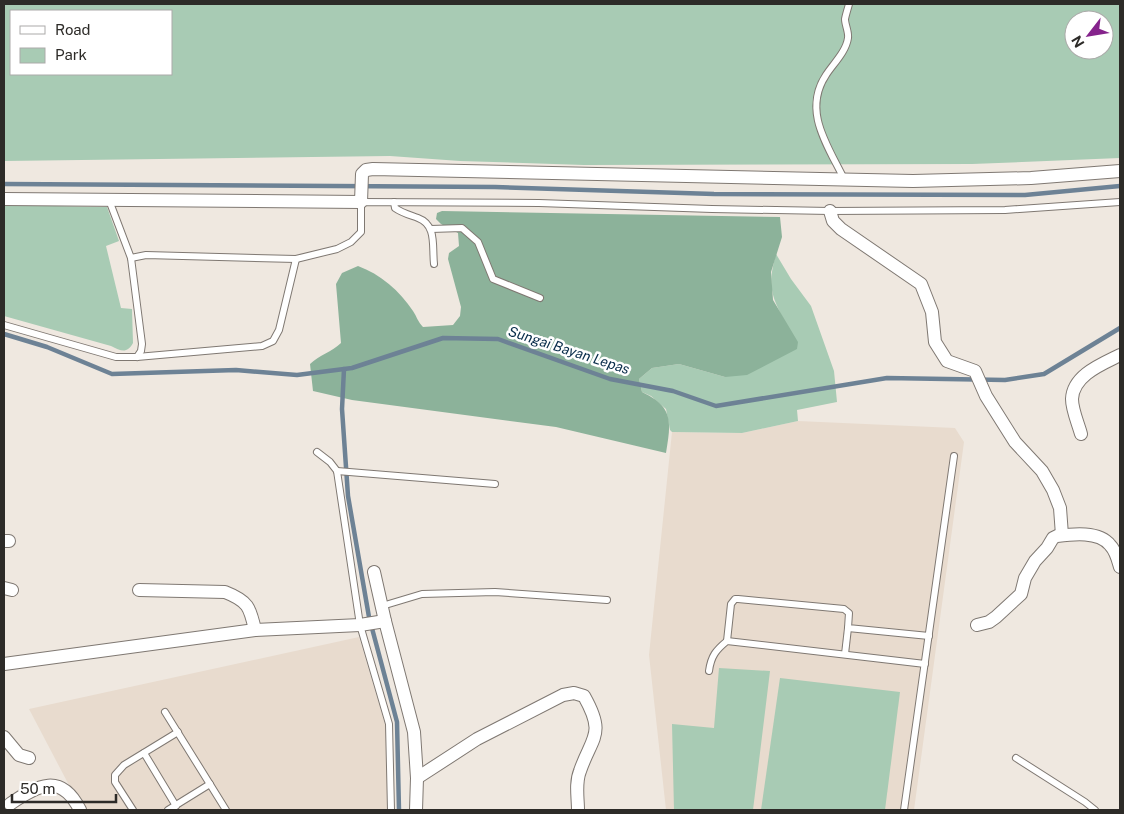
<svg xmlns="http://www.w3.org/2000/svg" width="1124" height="814" font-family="'Public Sans',sans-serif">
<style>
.built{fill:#e8dbce}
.green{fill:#a8cbb4;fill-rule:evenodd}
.forest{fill:#8cb29a}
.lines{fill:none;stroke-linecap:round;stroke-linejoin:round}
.stream{stroke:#6d8295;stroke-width:4.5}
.service-casing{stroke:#7f7872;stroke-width:8}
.minor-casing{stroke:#7f7872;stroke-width:14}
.service{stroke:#fff;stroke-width:6}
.minor{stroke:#fff;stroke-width:12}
.labels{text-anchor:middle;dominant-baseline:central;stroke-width:5;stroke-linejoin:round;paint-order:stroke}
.water-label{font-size:14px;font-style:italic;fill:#072b49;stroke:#fff}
</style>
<rect width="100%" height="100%" fill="#efe8e0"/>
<g class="built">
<path d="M 798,421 L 955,428 L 964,442 L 914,810 L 666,810 L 649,655 L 672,432 L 742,433 Z"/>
<path d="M 359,637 L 386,728 L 388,810 L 82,810 L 29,709 Z"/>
</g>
<g class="green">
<path d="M 4,4 L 1120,4 L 1120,158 L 972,164 L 584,165 L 460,161 L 390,156 L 4,161 ZM 11,11 L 171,11 L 171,74 L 11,74 ZM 1074,20 L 1104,20 L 1104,50 L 1074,50 Z"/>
<path d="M 4,205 L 107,207 L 119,241 L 106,246 L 121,308 L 132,309 L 133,343 C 127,354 121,351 111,346 L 4,316 Z"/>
<path d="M 776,254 L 791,279 L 811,306 L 834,371 L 837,402 L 797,410 L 798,421 L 742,433 L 672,432 L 670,430 L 666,409 L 651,396 L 642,392 L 639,379 L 652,368 L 679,364 L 725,377 L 784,320 C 770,294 768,283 776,254 Z"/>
<path d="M 719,668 L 770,671 L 753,810 L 674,810 L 672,724 L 714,728 Z"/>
<path d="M 780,678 L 900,692 L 885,810 L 761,810 Z"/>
</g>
<path class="forest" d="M 442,211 L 780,217 L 782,237 L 771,272 L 773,300 L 798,342 L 797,349 L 747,375 L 725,377 L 679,364 L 652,368 L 639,379 L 642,392 C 674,407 671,422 666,453 L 556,427 L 352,400 L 313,391 L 310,364 C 319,355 332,352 341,343 L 336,284 L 342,273 L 358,266 C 380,274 400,291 413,311 C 417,317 418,322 423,327 L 453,325 L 460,316 L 461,307 L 448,259 L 449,253 L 459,246 L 458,233 L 441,224 L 436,219 L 437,213 Z"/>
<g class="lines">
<g class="stream">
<path d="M 4,184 L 495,187 L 714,194 L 1025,195 L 1120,186"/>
<path d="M 4,334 L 47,347 L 112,374 L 236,370 L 297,375 L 352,368 L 443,338 L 498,339 L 610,379 L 673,391 L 716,406 L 887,378 L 1005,380 L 1044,374 L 1120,328"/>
<path d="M 344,369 L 342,409 L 348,496 L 369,617 L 397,722 L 399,810"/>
</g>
<defs>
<g id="service">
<path d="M 844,179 C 828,146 802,111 826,75 C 833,64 846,52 848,38 C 849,32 845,25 845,19 C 846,14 848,8 849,4"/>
<path d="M 109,200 L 131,258 L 142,344 L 141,351 L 137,357"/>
<path d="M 394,202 L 395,208 C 402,213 410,215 418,218 C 437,225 432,246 434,264"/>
<path d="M 431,229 L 462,228 L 478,242 L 493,279 L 540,298"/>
<path d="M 131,258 L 146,255 L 296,259 L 337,249 L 351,242 L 361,232 L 361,202 L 539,203 L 712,209 L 830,211 L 1005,210 L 1120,202"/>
<path d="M 4,325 L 116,357 L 137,357 L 262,346 L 273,341 L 279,330 L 296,259"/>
<path d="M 317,452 L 330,462 L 337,471 L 360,625 L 389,724 L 391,810"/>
<path d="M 337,471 L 495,484"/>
<path d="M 382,606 L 422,594 L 495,592 L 607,600"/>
<path d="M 727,641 L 731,604 L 735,599 L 738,599 L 844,609 L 849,613 L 848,628 L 929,636"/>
<path d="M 845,654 L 848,628"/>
<path d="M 709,671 C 711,656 716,650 727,641 L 925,664"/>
<path d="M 165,712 L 226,810"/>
<path d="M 144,753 L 176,806"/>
<path d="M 1016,758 L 1085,802 L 1095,810"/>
<path d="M 133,810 L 115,782 L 115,775 L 124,765 L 178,732"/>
<path d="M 168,810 L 210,784"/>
<path d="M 904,810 L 954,456"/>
</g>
<g id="minor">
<path d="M 4,199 L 361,202 L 362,174 L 366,170 L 373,169 L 913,181 L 1031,178 L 1120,171"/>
<path d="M 830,211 L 833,221 L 841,229 L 921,284 L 932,312 L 935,342 L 947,361 L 975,371 L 986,396 L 1015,442 L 1042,471 L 1053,490 L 1060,508 L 1062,535"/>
<path d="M 1081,434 C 1078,423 1072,410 1072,399 C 1073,375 1102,364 1120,355"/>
<path d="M 4,541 L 9,541"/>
<path d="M 374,572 L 385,621 L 414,732 L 417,778 L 416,810"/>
<path d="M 4,588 L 12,590"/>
<path d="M 139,590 L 225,592 C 248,601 250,607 255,630"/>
<path d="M 977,625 L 989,622 L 996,617 L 1021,594 L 1025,578 L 1035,561 L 1047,548 L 1053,538 L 1057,536 C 1073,534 1099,531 1110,545 C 1116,551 1118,560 1120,567"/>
<path d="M 4,664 L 255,630 L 360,625 L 385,621"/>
<path d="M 4,737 L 19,755 L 29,758"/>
<path d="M 417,778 L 477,739 L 563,695 L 574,693 L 584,696 C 606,735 592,736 580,771 C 575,783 578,798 578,810"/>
<path d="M 10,804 C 38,785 61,772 80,810"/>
</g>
</defs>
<use href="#service" class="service-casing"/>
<use href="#minor" class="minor-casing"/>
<use href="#service" class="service"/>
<use href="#minor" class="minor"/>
</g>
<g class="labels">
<g class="water-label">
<text transform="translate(569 350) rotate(18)">Sungai Bayan Lepas</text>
</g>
</g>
<rect width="1124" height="814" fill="none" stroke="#2d2b28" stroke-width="10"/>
<rect x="10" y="10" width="162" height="65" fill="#ffffff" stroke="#abaaa9"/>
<rect x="20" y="26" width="25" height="8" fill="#ffffff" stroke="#abaaa9"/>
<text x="55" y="35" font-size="15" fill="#2d2b28">Road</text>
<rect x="20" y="48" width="25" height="15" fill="#a8cbb4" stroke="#abaaa9"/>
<text x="55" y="60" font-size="15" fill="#2d2b28">Park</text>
<g transform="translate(1089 35) rotate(239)"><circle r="24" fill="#ffffff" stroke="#abaaa9"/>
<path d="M0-4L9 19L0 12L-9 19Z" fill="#85238c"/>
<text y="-8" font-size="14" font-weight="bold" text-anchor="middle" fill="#2d2b28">N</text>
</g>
<path d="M12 794v8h104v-8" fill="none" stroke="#2d2b28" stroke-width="2.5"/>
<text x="20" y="794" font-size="15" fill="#2d2b28" stroke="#ffffff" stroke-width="4" paint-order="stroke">50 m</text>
</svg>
